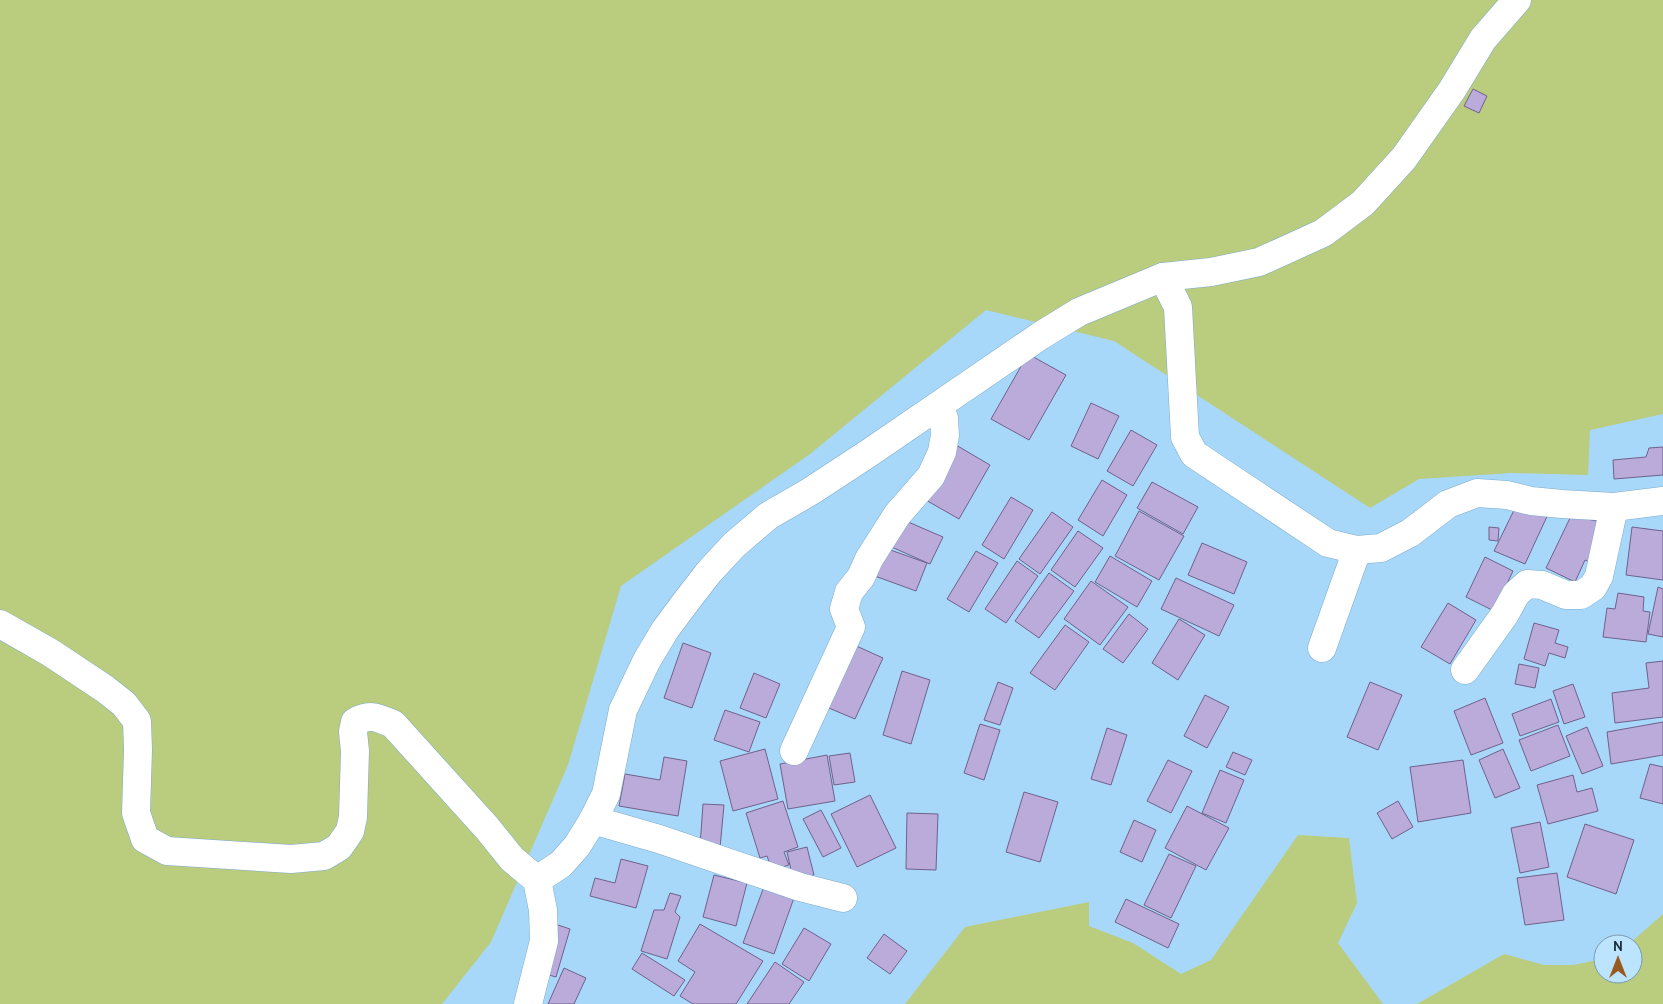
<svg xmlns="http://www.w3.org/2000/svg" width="1663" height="1004" font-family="Cabin,sans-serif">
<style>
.green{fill:#bacc7d}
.building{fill:#baabdb;stroke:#6f618c}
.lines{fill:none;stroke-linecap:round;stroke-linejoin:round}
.minor-casing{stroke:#7cabcb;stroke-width:29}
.minor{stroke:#fff;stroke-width:28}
</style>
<rect width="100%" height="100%" fill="#a8d8f9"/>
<g class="green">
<path d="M 0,0 L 1663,0 L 1663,414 L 1590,430 L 1588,475 L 1511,473 L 1419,479 L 1370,508 L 1114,341 L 986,310 L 810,454 L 621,586 L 568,765 L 491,942 L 442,1004 L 0,1004 Z"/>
<path d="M 1298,835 L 1349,838 L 1357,903 L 1338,943 L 1383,1004 L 905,1004 L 965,927 L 1089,902 L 1089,926 L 1133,943 L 1181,974 L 1211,960 Z"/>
<path d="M 1663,914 L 1663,1004 L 1417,1004 L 1504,954 L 1544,965 L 1573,965 L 1603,959 L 1603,974 L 1633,974 L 1633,944 L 1629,944 Z"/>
</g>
<g class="building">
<path d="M 1473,89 L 1487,96 L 1479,113 L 1464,106 Z"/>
<path d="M 1028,354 L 1066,375 L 1029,440 L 991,419 Z"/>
<path d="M 1091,403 L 1119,416 L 1098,459 L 1071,446 Z"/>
<path d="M 1131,430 L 1157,445 L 1133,486 L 1107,471 Z"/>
<path d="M 956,445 L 990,465 L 959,519 L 924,499 Z"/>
<path d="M 1663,447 L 1663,475 L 1614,479 L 1613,460 L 1646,457 L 1649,448 Z"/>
<path d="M 1102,480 L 1127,495 L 1103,536 L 1078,520 Z"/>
<path d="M 1152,482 L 1198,507 L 1183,534 L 1137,508 Z"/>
<path d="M 1011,497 L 1033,510 L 1004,559 L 982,545 Z"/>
<path d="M 1519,500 L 1550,510 L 1525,564 L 1494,551 Z"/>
<path d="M 1139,511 L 1184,536 L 1159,580 L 1115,556 Z"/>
<path d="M 1052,512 L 1073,527 L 1040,574 L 1019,559 Z"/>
<path d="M 1571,516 L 1602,522 L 1593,564 L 1585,560 L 1575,582 L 1546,568 Z"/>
<path d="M 899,518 L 943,537 L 930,564 L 887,545 Z"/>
<path d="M 1489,527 L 1499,528 L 1498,541 L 1489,540 Z"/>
<path d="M 1632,527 L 1663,531 L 1663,580 L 1626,575 Z"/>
<path d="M 1078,531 L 1103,548 L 1075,587 L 1051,570 Z"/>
<path d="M 1202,543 L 1247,562 L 1234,594 L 1188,575 Z"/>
<path d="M 882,547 L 927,563 L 916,591 L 872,575 Z"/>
<path d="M 976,551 L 998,563 L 969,612 L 947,599 Z"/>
<path d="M 1110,556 L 1152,581 L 1137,607 L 1095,582 Z"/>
<path d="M 1485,557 L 1513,571 L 1494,611 L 1466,597 Z"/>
<path d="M 1017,561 L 1038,576 L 1006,623 L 985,609 Z"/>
<path d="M 1049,573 L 1074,591 L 1039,638 L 1015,621 Z"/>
<path d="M 1176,578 L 1234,605 L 1219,636 L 1161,609 Z"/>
<path d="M 1091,581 L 1128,607 L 1100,645 L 1064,619 Z"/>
<path d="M 1658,587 L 1663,589 L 1663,637 L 1648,634 Z"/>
<path d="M 1618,593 L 1644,597 L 1643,611 L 1650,612 L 1646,642 L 1603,637 L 1607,608 L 1615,609 Z"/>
<path d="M 1448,603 L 1476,620 L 1450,664 L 1421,647 Z"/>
<path d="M 1129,614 L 1148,629 L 1123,663 L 1103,649 Z"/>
<path d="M 1179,619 L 1205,635 L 1178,680 L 1152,663 Z"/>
<path d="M 1534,623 L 1559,630 L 1555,643 L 1568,647 L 1565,658 L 1549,653 L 1545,666 L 1524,659 Z"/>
<path d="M 1065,625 L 1089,642 L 1055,690 L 1030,673 Z"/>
<path d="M 683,643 L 711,653 L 692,708 L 664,698 Z"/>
<path d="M 852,644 L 883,658 L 855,719 L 824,706 Z"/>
<path d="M 1663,661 L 1663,717 L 1615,723 L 1612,693 L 1649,688 L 1646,663 Z"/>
<path d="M 1519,664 L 1539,668 L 1535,688 L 1515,684 Z"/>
<path d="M 902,671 L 930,680 L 911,744 L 883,735 Z"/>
<path d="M 754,673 L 780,684 L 766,718 L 740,708 Z"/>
<path d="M 998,682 L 1013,688 L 1000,725 L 984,720 Z"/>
<path d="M 1370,682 L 1402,695 L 1378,750 L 1347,737 Z"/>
<path d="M 1573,684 L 1585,717 L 1564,724 L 1553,691 Z"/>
<path d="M 1205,695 L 1229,707 L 1207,748 L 1184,736 Z"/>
<path d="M 1485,698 L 1503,743 L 1471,755 L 1454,711 Z"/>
<path d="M 1551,699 L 1559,722 L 1520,736 L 1512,714 Z"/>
<path d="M 725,710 L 760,722 L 749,752 L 714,740 Z"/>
<path d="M 1663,722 L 1663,755 L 1611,764 L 1607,732 Z"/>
<path d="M 980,724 L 1000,730 L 984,780 L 964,773 Z"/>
<path d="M 1558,725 L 1570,756 L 1531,771 L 1519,740 Z"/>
<path d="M 1587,727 L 1603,766 L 1582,774 L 1566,736 Z"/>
<path d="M 1107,728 L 1127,735 L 1111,785 L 1091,779 Z"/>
<path d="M 765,749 L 778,799 L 733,811 L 720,761 Z"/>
<path d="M 1503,749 L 1520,788 L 1495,798 L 1479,760 Z"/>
<path d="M 1233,752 L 1252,760 L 1245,775 L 1226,767 Z"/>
<path d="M 850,753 L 855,782 L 834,785 L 829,756 Z"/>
<path d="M 827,755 L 835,801 L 788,809 L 780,764 Z"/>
<path d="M 664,757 L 687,761 L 678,816 L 619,806 L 625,774 L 660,780 Z"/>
<path d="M 1168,760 L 1192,771 L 1171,813 L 1147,801 Z"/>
<path d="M 1463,760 L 1471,813 L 1418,822 L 1410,767 Z"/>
<path d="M 1650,764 L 1663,767 L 1663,804 L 1640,798 Z"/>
<path d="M 1220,770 L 1244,780 L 1226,823 L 1202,813 Z"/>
<path d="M 1573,775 L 1577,792 L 1592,788 L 1598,811 L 1548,824 L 1537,785 Z"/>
<path d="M 1024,792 L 1058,802 L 1040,862 L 1006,852 Z"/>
<path d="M 870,795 L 896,848 L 857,867 L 831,814 Z"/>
<path d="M 783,801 L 798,847 L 784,852 L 789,865 L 772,870 L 767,856 L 760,858 L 746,813 Z"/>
<path d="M 1398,801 L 1413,827 L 1392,839 L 1377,813 Z"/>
<path d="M 703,804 L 724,805 L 720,848 L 700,846 Z"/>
<path d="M 1187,806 L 1229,828 L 1206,870 L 1165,848 Z"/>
<path d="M 821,810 L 841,848 L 823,857 L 803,819 Z"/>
<path d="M 907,813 L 938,814 L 936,870 L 906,869 Z"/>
<path d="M 1134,820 L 1156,830 L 1142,862 L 1120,852 Z"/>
<path d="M 1540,822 L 1549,867 L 1520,873 L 1511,828 Z"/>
<path d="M 1585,824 L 1634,840 L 1616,894 L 1567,877 Z"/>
<path d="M 807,847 L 814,875 L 793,879 L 787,852 Z"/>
<path d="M 1169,854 L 1196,866 L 1171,918 L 1144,905 Z"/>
<path d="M 621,859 L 648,866 L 636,908 L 590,896 L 595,878 L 615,883 Z"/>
<path d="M 1557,873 L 1564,920 L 1525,925 L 1517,878 Z"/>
<path d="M 714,875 L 747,883 L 736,926 L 703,917 Z"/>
<path d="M 765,884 L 795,895 L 774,954 L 743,943 Z"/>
<path d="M 670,893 L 681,896 L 675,912 L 680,917 L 667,959 L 641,951 L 654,910 L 664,910 Z"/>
<path d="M 1126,899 L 1179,924 L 1168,948 L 1115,922 Z"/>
<path d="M 552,923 L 570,929 L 556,977 L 538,972 Z"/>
<path d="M 700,924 L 763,961 L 736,1004 L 693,1004 L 680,996 L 695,972 L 678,961 Z"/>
<path d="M 804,928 L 831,944 L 809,981 L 782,964 Z"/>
<path d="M 884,934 L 907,951 L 890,974 L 867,958 Z"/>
<path d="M 642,953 L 685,980 L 674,996 L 632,969 Z"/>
<path d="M 775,962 L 804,982 L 789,1004 L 747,1004 Z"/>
<path d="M 564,968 L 586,978 L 574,1004 L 548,1004 Z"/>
</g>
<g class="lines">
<defs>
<g id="minor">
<path d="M 1163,277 L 1178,307 L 1185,437 L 1194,454 L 1328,543 L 1357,550 L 1381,548 L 1410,533 L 1448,504 L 1477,493 L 1507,495 L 1531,501 L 1562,504 L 1614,507 L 1663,501"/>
<path d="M 0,624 L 51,653 L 105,689 L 124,704 L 137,721 L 138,750 L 136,813 L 145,839 L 167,851 L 291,859 L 324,856 L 339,847 L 350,831 L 353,817 L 355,751 L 353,732 L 355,722 C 370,713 378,718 393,724 L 487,828 L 512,859 L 537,880 L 543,910 L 544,941 L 528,1004"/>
<path d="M 1322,648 L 1357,550"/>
<path d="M 1465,670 L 1505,614 L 1516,594 L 1527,584 L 1542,585 L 1566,595 L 1581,595 L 1593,587 L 1599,576 L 1614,507"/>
<path d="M 794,751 L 851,627 L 844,609 L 849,592 L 861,577 L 869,559 L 897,515 L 931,476 L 942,452 L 945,435 L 944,418 L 938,407"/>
<path d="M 593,820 L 659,839 L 800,887 L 843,898"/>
<path d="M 537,880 L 561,864 L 577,846 L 593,820 L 606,794 L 623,710 L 647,660 L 665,630 L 685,603 L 709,572 L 734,545 L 768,516 L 811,491 L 869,453 L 1040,336 L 1079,312 L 1163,277 L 1211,272 L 1259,262 L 1323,233 L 1363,203 L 1404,158 L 1452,90 L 1483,39 L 1517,0"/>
</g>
</defs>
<use href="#minor" class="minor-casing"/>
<use href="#minor" class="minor"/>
</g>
<g transform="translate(1618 959)"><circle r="24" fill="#bde4ff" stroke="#7b9ab0"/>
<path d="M0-4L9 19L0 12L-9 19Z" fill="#995a20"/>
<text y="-8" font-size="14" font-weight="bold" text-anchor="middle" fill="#192c39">N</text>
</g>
</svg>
